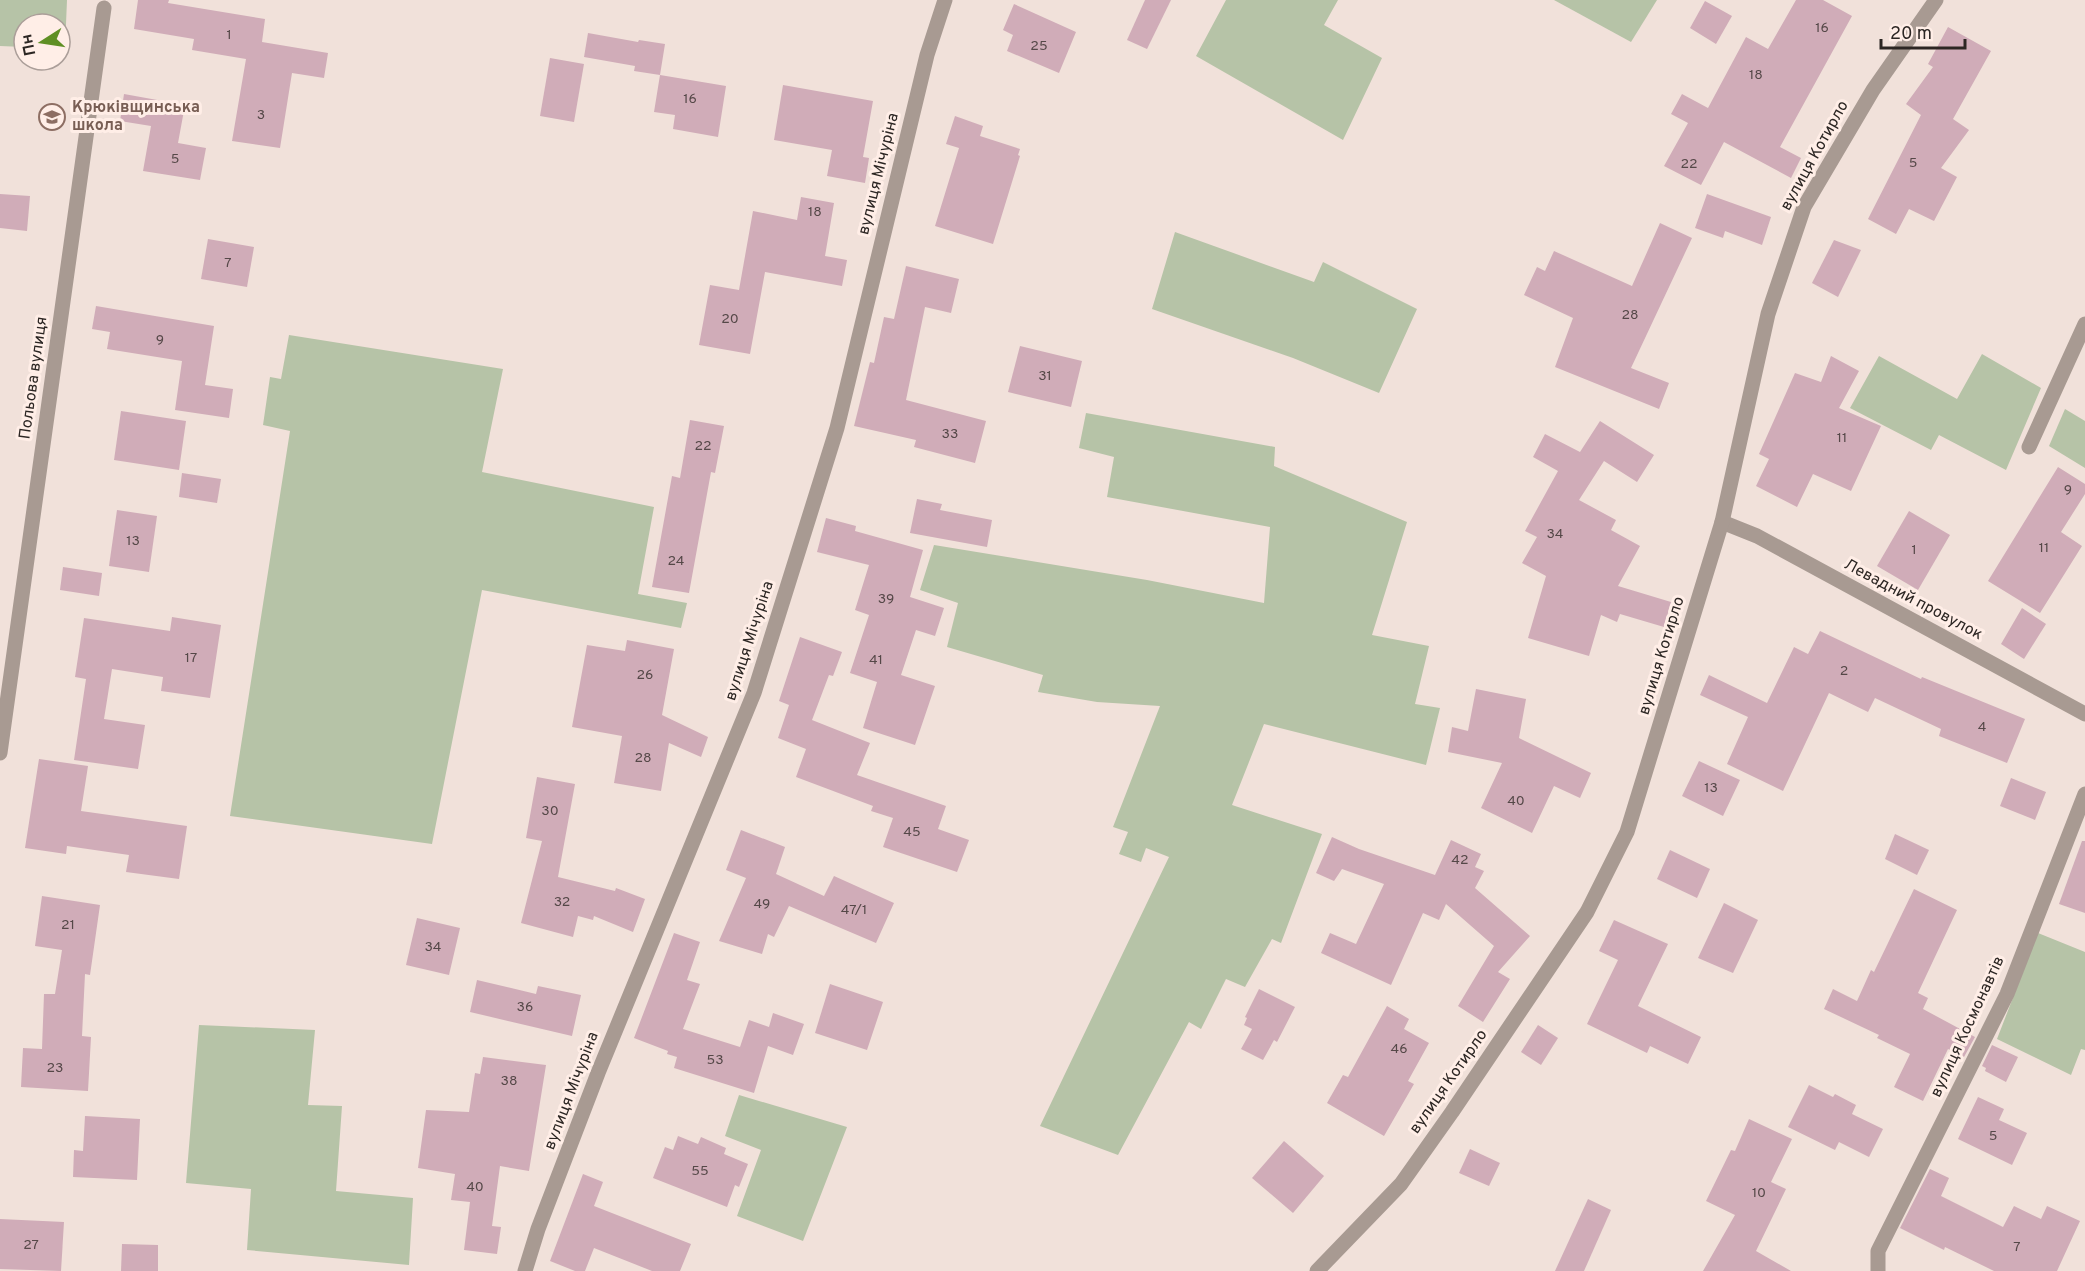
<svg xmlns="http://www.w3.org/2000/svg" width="2085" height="1271" font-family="Overpass,sans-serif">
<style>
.green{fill:#b6c3a7}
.building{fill:#d0acb8}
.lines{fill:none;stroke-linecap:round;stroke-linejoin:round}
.minor{stroke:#a89a92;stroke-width:15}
.labels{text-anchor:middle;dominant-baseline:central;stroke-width:6;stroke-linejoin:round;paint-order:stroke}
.number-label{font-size:14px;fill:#554848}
.education-label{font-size:16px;font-weight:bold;fill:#785e54;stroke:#ffeee7;text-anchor:start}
.street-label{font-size:16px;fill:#2c2623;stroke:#ffeee7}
</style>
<rect width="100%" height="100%" fill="#f1e1da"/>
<g class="green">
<path d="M 0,0 L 67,0 L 65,48 L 60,48 L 60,24 L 24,24 L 24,47 L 0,46 Z"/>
<path d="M 1226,0 L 1338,0 L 1324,25 L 1382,58 L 1343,140 L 1196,56 Z"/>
<path d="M 1554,0 L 1657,0 L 1631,42 Z"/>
<path d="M 1175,232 L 1314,282 L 1323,262 L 1417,309 L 1379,393 L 1293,358 L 1152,309 Z"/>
<path d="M 289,335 L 503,369 L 482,472 L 654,507 L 638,594 L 687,603 L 681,628 L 482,590 L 432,844 L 230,816 L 290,431 L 263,425 L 270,377 L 281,379 Z"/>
<path d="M 1982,354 L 2041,388 L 2006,470 L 1939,435 L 1931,450 L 1850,408 L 1879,356 L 1957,399 Z"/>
<path d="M 2065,409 L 2085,421 L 2085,468 L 2049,446 Z"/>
<path d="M 1086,413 L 1275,447 L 1274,466 L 1407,522 L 1372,635 L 1429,646 L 1415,704 L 1440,708 L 1426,765 L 1264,724 L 1232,805 L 1322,834 L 1281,943 L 1272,939 L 1245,987 L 1226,979 L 1201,1029 L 1189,1022 L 1118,1155 L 1040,1126 L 1169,857 L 1146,848 L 1141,862 L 1119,854 L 1128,832 L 1113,827 L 1160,706 L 1097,702 L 1038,692 L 1043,675 L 947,647 L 958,603 L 920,590 L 934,545 L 1147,580 L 1264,603 L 1270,527 L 1107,497 L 1114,457 L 1079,448 Z"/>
<path d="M 2038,933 L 2085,952 L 2085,1050 L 2081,1049 L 2071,1075 L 1997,1039 Z"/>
<path d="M 199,1025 L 315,1030 L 308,1105 L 342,1106 L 336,1191 L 413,1198 L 409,1265 L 247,1250 L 251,1189 L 186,1183 Z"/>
<path d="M 739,1095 L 847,1127 L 803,1241 L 737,1216 L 761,1150 L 725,1136 Z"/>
</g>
<g class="building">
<path d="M 138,0 L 169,0 L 168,3 L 265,19 L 262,42 L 328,53 L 324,78 L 292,73 L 280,148 L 232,141 L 246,59 L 192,50 L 194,39 L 134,29 Z"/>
<path d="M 1145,0 L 1171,0 L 1147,49 L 1127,40 Z"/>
<path d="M 1796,0 L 1823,0 L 1852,16 L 1780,147 L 1801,158 L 1791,178 L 1724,142 L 1701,185 L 1664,166 L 1688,123 L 1671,114 L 1682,94 L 1708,108 L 1746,37 L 1768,49 Z"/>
<path d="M 1705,1 L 1732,16 L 1716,44 L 1690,28 Z"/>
<path d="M 1014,4 L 1076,32 L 1059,73 L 1007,51 L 1013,35 L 1003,30 Z"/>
<path d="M 1948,27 L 1991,51 L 1953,119 L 1969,130 L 1941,168 L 1957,177 L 1934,221 L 1909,209 L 1896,234 L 1868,219 L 1921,115 L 1906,104 L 1933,67 L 1928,64 Z"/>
<path d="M 588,33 L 638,42 L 639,40 L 665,44 L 660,75 L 634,71 L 635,66 L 584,57 Z"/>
<path d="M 550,58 L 584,64 L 574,122 L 540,116 Z"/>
<path d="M 660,75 L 726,86 L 718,137 L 673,129 L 675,115 L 654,112 Z"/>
<path d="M 783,85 L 873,101 L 863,157 L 869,158 L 865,183 L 827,176 L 832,150 L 774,140 Z"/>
<path d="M 124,94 L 185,105 L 178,143 L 206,148 L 200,180 L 143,171 L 151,126 L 120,121 Z"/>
<path d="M 955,116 L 983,126 L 980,136 L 1020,149 L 1018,155 L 1020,156 L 993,244 L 935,226 L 959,148 L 946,144 Z"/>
<path d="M 0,194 L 30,196 L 27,231 L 0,228 Z"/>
<path d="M 1707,194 L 1771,217 L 1762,245 L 1725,231 L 1723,238 L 1695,228 Z"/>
<path d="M 801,197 L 834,203 L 825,256 L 847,260 L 842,286 L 765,272 L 750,354 L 699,345 L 710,285 L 739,290 L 753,211 L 797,220 Z"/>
<path d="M 1660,223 L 1692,238 L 1631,368 L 1669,383 L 1659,409 L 1555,367 L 1573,318 L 1524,295 L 1537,267 L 1545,271 L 1554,251 L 1632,286 Z"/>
<path d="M 208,239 L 254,247 L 247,287 L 201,279 Z"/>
<path d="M 1834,240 L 1861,250 L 1838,297 L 1812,283 Z"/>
<path d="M 906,266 L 959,279 L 951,313 L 925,307 L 906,400 L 986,421 L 975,463 L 914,447 L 916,440 L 854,426 L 870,362 L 874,363 L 884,317 L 894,319 Z"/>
<path d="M 96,306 L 214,326 L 205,385 L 233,389 L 229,418 L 175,410 L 182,361 L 107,349 L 110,332 L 92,329 Z"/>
<path d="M 1020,346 L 1082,361 L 1071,407 L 1008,392 Z"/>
<path d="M 1831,356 L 1859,371 L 1839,408 L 1881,426 L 1851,491 L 1813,474 L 1797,507 L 1756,486 L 1769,459 L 1759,454 L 1795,373 L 1821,382 Z"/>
<path d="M 121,411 L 186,421 L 179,470 L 114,460 Z"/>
<path d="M 690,420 L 724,426 L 715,473 L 711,472 L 689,593 L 652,587 L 672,476 L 680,478 Z"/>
<path d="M 1600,421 L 1654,455 L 1637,482 L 1604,461 L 1579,500 L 1616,520 L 1611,530 L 1640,546 L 1618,586 L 1671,602 L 1664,627 L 1620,614 L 1617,622 L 1601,615 L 1589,656 L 1528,638 L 1546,576 L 1522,563 L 1537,537 L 1525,531 L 1558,471 L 1533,457 L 1545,434 L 1580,452 Z"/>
<path d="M 2058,467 L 2085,484 L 2085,494 L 2061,532 L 2082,546 L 2040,613 L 1988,581 Z"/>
<path d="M 182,473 L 221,479 L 217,503 L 179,497 Z"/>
<path d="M 917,499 L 942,504 L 940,510 L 992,520 L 987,547 L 910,533 Z"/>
<path d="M 117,510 L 157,516 L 149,572 L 109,566 Z"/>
<path d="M 1909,511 L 1950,535 L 1918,590 L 1877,566 Z"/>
<path d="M 826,518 L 856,526 L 855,531 L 923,550 L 910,597 L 944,608 L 935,636 L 916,630 L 901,675 L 935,686 L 915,745 L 863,728 L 877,682 L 850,673 L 869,615 L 855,610 L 869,565 L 817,552 Z"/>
<path d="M 63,567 L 102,573 L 99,596 L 60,590 Z"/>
<path d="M 2022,608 L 2046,624 L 2024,659 L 2001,644 Z"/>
<path d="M 172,617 L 221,625 L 210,698 L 161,691 L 163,677 L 112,669 L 104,719 L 145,725 L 138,769 L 74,760 L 86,679 L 75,677 L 84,618 L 170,631 Z"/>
<path d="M 1820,631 L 1921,679 L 1922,677 L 2025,719 L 2007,763 L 1939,736 L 1941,729 L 1875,698 L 1868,712 L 1829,693 L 1783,791 L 1727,764 L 1748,717 L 1700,695 L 1709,675 L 1767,703 L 1794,647 L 1808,654 Z"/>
<path d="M 800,637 L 842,652 L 833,676 L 829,675 L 812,720 L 870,743 L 857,775 L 946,806 L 938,829 L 969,840 L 957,872 L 883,847 L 893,818 L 871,811 L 873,806 L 796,777 L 806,749 L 778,738 L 789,705 L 779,701 Z"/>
<path d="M 627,640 L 674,649 L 662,715 L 708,737 L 701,757 L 669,743 L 661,791 L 614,783 L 622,736 L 572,727 L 587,645 L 625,651 Z"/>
<path d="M 1476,689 L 1526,699 L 1519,738 L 1591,773 L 1580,798 L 1554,786 L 1532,833 L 1481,808 L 1502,763 L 1448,752 L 1452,727 L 1468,731 Z"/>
<path d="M 39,759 L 88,766 L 81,811 L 187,826 L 179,879 L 126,872 L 129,855 L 67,846 L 66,854 L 25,848 Z"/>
<path d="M 1699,761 L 1740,780 L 1723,816 L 1682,796 Z"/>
<path d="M 537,777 L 575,784 L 558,877 L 615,891 L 616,888 L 645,899 L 633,932 L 594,916 L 593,920 L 578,916 L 573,937 L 521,923 L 542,841 L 526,838 Z"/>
<path d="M 2011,778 L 2046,792 L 2035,820 L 2000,806 Z"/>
<path d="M 741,830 L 785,847 L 776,874 L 824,896 L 834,876 L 894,903 L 876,943 L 789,906 L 774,937 L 768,934 L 762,954 L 719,941 L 746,878 L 726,870 Z"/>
<path d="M 1895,834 L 1929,850 L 1917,875 L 1885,859 Z"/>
<path d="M 1332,837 L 1359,849 L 1435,875 L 1451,840 L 1481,854 L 1475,867 L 1484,871 L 1475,888 L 1530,936 L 1498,972 L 1510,979 L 1483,1022 L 1458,1006 L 1494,946 L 1446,904 L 1439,920 L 1423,913 L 1391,985 L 1321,953 L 1330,933 L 1356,944 L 1384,884 L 1342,869 L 1334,881 L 1316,873 Z"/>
<path d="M 2082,841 L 2085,841 L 2085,913 L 2059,904 Z"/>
<path d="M 1670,850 L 1710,869 L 1697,898 L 1657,879 Z"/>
<path d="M 1914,889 L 1957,910 L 1918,993 L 1928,998 L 1923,1009 L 1975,1037 L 1964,1057 L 1948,1049 L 1923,1101 L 1894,1087 L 1910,1054 L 1877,1038 L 1879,1035 L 1824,1009 L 1833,989 L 1857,1001 L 1871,970 L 1874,972 Z"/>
<path d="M 42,896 L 100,905 L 90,975 L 85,974 L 82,1036 L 91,1037 L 88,1091 L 21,1087 L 23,1048 L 42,1049 L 44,994 L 55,994 L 62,950 L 35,946 Z"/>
<path d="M 1724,903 L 1758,920 L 1733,973 L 1698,958 Z"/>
<path d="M 417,918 L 460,928 L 449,975 L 406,965 Z"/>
<path d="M 1614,920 L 1668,944 L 1638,1006 L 1701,1037 L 1688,1064 L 1650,1046 L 1647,1053 L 1587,1024 L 1618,960 L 1599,951 Z"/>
<path d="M 674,933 L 700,942 L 687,980 L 700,984 L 683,1029 L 740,1047 L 749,1020 L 769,1027 L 773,1013 L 804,1024 L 793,1055 L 768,1046 L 754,1093 L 674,1068 L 677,1057 L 667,1054 L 668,1051 L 634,1038 Z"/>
<path d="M 477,980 L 536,994 L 538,986 L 581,995 L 572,1036 L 470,1012 Z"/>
<path d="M 830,984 L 883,1002 L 867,1050 L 815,1033 Z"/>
<path d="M 1259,989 L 1295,1007 L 1277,1042 L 1274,1040 L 1263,1060 L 1241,1049 L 1252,1029 L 1244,1025 L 1247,1018 L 1245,1017 Z"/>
<path d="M 1387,1006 L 1409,1019 L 1404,1029 L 1429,1043 L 1408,1081 L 1414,1084 L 1384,1136 L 1327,1103 L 1343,1075 L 1348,1077 Z"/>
<path d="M 1538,1025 L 1558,1038 L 1541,1065 L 1521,1052 Z"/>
<path d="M 1992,1045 L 2018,1057 L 2006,1082 L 1985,1071 L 1986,1068 L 1982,1066 Z"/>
<path d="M 483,1057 L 546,1065 L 529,1171 L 500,1166 L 492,1226 L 501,1227 L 497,1254 L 464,1250 L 470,1202 L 451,1200 L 455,1174 L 418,1168 L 426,1110 L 469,1112 L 475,1073 L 480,1074 Z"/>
<path d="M 1809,1085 L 1833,1097 L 1835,1094 L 1856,1105 L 1852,1114 L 1883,1129 L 1869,1157 L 1839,1142 L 1835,1150 L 1788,1127 Z"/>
<path d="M 1978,1097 L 2004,1109 L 1999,1120 L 2027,1133 L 2012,1165 L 1958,1139 Z"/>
<path d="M 85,1116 L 140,1119 L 137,1180 L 73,1177 L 74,1150 L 83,1151 Z"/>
<path d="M 1749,1119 L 1792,1139 L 1771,1182 L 1786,1189 L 1756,1251 L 1791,1271 L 1703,1271 L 1735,1215 L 1706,1201 L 1731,1150 L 1735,1151 Z"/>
<path d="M 678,1136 L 698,1144 L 701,1137 L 726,1148 L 724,1154 L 748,1164 L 739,1187 L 735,1185 L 727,1207 L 653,1178 L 665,1147 L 673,1150 Z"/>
<path d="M 1284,1141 L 1324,1176 L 1293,1213 L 1252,1178 Z"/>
<path d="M 1470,1149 L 1500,1163 L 1489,1186 L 1459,1173 Z"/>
<path d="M 1930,1169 L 1949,1178 L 1941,1196 L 2003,1227 L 2014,1206 L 2041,1219 L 2047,1206 L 2080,1221 L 2057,1271 L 1994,1271 L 1945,1247 L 1944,1250 L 1900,1228 Z"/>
<path d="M 583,1174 L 603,1182 L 594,1206 L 691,1244 L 680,1271 L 652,1271 L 594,1248 L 585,1271 L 575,1271 L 550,1261 Z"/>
<path d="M 1588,1199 L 1611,1210 L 1584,1271 L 1555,1271 Z"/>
<path d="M 0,1219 L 64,1222 L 61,1271 L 0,1269 Z"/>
<path d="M 122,1244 L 158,1245 L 158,1271 L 121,1271 Z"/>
</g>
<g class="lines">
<g class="minor">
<path d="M 2029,447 L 2085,324"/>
<path d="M 1722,522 L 1757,536 L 2085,714"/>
<path d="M 0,753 L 104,8"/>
<path d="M 525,1271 L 538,1229 L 598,1073 L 754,693 L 837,428 L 927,55 L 945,0"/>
<path d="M 1317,1271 L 1401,1184 L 1452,1112 L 1587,912 L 1627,832 L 1722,522 L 1768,314 L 1804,207 L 1873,90 L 1936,0"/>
<path d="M 1878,1271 L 1878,1251 L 2007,994 L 2085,794"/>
</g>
</g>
<defs>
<symbol id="school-ring" viewBox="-11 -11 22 22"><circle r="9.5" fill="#ffeee7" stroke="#8d6e63" stroke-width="1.5"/><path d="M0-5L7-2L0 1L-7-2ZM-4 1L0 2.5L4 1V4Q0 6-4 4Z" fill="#8d6e63"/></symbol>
</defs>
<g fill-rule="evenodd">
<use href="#school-ring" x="37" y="102" width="30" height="30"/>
</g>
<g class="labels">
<g class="number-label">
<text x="1822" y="28">16</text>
<text x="229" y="35">1</text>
<text x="1039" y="46">25</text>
<text x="1756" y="75">18</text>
<text x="690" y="99">16</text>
<text x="261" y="115">3</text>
<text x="175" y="159">5</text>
<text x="1913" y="163">5</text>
<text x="1689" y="164">22</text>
<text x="815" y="212">18</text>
<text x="228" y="263">7</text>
<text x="1630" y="315">28</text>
<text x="730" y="319">20</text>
<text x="160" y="340">9</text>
<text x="1045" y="376">31</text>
<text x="950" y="434">33</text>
<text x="1842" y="438">11</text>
<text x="703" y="446">22</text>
<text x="2068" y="490">9</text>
<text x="1555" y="534">34</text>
<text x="133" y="541">13</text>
<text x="2044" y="548">11</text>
<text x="1914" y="550">1</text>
<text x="676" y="561">24</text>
<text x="886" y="599">39</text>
<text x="191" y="658">17</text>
<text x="876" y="660">41</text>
<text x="1844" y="671">2</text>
<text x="645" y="675">26</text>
<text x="1982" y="727">4</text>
<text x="643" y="758">28</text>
<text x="1711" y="788">13</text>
<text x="1516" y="801">40</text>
<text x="550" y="811">30</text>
<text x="912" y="832">45</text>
<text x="1460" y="860">42</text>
<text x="562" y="902">32</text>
<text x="762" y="904">49</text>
<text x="854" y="910">47/1</text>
<text x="68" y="925">21</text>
<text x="433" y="947">34</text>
<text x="525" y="1007">36</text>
<text x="1399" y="1049">46</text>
<text x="715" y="1060">53</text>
<text x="55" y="1068">23</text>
<text x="509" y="1081">38</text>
<text x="1993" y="1136">5</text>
<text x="700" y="1171">55</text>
<text x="475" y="1187">40</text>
<text x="1759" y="1193">10</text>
<text x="31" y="1245">27</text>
<text x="2017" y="1247">7</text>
</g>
<g class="education-label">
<text x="72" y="108">Крюківщинська<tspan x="72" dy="18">школа</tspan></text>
</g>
<g class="street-label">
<text transform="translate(1815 156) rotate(-61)">вулиця Котирло</text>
<text transform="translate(879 174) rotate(-76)">вулиця Мічуріна</text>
<text transform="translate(34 378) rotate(-82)">Польова вулиця</text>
<text transform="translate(1913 600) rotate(28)">Левадний провулок</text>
<text transform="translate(750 641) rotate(-72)">вулиця Мічуріна</text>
<text transform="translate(1662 656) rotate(-73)">вулиця Котирло</text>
<text transform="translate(1968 1027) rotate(-65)">вулиця Космонавтів</text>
<text transform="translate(1449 1082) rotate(-55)">вулиця Котирло</text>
<text transform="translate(572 1091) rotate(-69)">вулиця Мічуріна</text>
</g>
</g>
<g transform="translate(42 42) rotate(258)"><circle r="28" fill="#ffeee7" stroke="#ab9e99" stroke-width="1.5"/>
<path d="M0-4.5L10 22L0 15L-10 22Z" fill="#5f8f24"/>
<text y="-9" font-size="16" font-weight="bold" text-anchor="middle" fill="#2c2623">Пн</text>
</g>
<path d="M1881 39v9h84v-9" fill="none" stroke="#2c2623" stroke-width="3"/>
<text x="1890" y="39" font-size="18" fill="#2c2623" stroke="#ffeee7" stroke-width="4.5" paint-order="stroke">20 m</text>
</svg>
